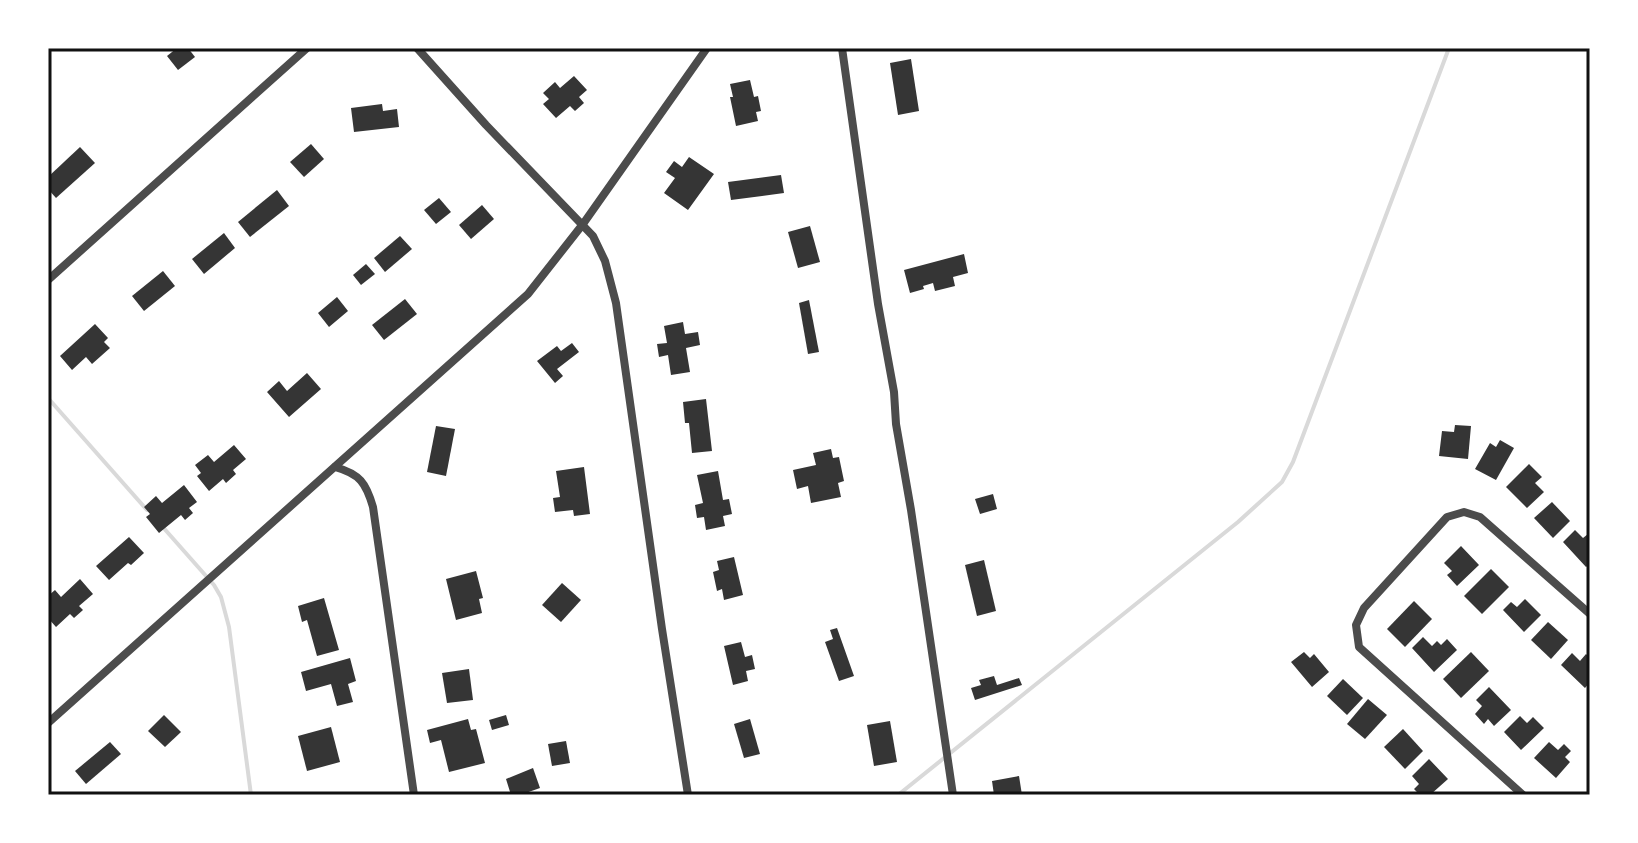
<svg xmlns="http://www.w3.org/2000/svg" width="1638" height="843" font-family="'Noto Serif',serif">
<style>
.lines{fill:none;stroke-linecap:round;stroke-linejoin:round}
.stream{stroke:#d9d9d9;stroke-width:4}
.building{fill:#353535}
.minor{stroke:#4c4c4c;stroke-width:8}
.neatline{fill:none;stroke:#111;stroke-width:3}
</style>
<rect width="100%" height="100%" fill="#fff"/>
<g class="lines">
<g class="stream">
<path d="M 48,398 L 147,510"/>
<path d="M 161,525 L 214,585 L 221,597 L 229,627 L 251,795"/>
<path d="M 898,795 L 1238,522 L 1282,482 L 1293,462 L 1449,48"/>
</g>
</g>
<g class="building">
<path d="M 177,48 L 188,48 L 195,57 L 178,70 L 167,56 Z"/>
<path d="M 911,59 L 919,111 L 898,115 L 890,63 Z"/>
<path d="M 574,76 L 587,90 L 579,97 L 584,103 L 575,111 L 570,106 L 556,118 L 543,104 L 549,99 L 543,93 L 555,82 L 560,88 Z"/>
<path d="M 750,80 L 754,97 L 758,96 L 761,111 L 756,112 L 758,121 L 736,126 L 730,97 L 733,97 L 730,84 Z"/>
<path d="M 382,104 L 383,111 L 397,109 L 399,127 L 354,132 L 351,108 Z"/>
<path d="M 311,144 L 324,159 L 304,177 L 290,162 Z"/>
<path d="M 80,147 L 95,163 L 56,198 L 48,189 L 48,177 Z"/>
<path d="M 689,157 L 714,174 L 688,210 L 664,193 L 675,178 L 666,172 L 674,161 L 682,167 Z"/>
<path d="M 781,175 L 784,193 L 731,200 L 728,182 Z"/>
<path d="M 277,190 L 289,206 L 250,237 L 238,222 Z"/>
<path d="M 439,198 L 451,212 L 436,224 L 424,210 Z"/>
<path d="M 482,205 L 494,219 L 471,239 L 459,225 Z"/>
<path d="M 810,226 L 820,262 L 798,268 L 788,232 Z"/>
<path d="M 224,233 L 235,248 L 204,274 L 192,259 Z"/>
<path d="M 400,236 L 412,249 L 385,272 L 374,258 Z"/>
<path d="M 964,254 L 968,273 L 953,277 L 955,286 L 935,291 L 933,283 L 923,286 L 924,289 L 910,293 L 904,270 Z"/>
<path d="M 366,264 L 375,274 L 361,285 L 353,275 Z"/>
<path d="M 163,271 L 175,286 L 144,311 L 132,296 Z"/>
<path d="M 337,297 L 348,311 L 329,327 L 318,313 Z"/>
<path d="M 405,299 L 417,314 L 384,340 L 372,325 Z"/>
<path d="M 809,300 L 819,352 L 808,354 L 799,303 Z"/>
<path d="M 683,322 L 685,334 L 698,332 L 700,345 L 686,348 L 690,372 L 671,375 L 668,355 L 659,357 L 657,344 L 667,343 L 664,326 Z"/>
<path d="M 95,324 L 108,338 L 104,342 L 110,348 L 92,364 L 86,357 L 72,370 L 60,356 Z"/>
<path d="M 572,343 L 579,352 L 557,369 L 563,376 L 555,383 L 537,361 L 557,346 L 561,351 Z"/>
<path d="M 307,373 L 321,389 L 289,417 L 267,392 L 279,381 L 287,391 Z"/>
<path d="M 706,399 L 712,451 L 692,453 L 689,423 L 685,423 L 683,402 Z"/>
<path d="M 1455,425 L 1471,426 L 1468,459 L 1439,456 L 1442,431 L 1454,432 Z"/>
<path d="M 436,426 L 455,429 L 446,476 L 427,472 Z"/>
<path d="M 1500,440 L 1514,448 L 1496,480 L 1475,469 L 1490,443 L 1496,447 Z"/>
<path d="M 234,445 L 246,459 L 233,470 L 236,474 L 226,483 L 223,479 L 209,491 L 197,476 L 201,473 L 195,465 L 208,455 L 214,462 Z"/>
<path d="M 831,449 L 833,458 L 839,457 L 844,481 L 838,483 L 841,497 L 811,503 L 808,486 L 797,489 L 793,470 L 816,465 L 813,453 Z"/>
<path d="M 1529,464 L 1542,477 L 1535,483 L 1544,492 L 1527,508 L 1506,487 Z"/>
<path d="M 584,467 L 590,514 L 574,516 L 573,510 L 555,512 L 553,498 L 560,497 L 556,471 Z"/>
<path d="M 718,471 L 723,500 L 729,499 L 732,514 L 723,516 L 725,526 L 706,530 L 704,517 L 697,518 L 695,505 L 703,503 L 697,475 Z"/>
<path d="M 184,485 L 197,502 L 189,508 L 193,513 L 185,520 L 181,515 L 159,533 L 146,517 L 150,514 L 144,507 L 156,496 L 162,503 Z"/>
<path d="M 993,494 L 997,509 L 980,514 L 975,499 Z"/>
<path d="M 1552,502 L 1570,521 L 1553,538 L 1534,518 Z"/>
<path d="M 1575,530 L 1583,538 L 1588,534 L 1590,535 L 1590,564 L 1586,567 L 1563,542 Z"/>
<path d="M 129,537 L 144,553 L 131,565 L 128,563 L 109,580 L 96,566 Z"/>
<path d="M 1461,546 L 1479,565 L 1457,586 L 1447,575 L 1452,571 L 1444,563 Z"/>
<path d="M 734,557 L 743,595 L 724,600 L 722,589 L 717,591 L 713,572 L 719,570 L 717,561 Z"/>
<path d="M 984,560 L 996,611 L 977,616 L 965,565 Z"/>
<path d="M 1491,569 L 1509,587 L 1482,614 L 1464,596 Z"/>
<path d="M 476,571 L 483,598 L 479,599 L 482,613 L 456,620 L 446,579 Z"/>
<path d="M 80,579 L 93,594 L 79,606 L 83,610 L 74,618 L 70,614 L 56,627 L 48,618 L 48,596 L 55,590 L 61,597 Z"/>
<path d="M 562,583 L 581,600 L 561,622 L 542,605 Z"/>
<path d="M 324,598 L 339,650 L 317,656 L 307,620 L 302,622 L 298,606 Z"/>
<path d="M 1525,599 L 1541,615 L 1524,632 L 1503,610 L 1511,602 L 1517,607 Z"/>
<path d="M 1414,601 L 1432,619 L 1405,647 L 1387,629 Z"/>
<path d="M 1548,622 L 1568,640 L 1551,659 L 1531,640 Z"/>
<path d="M 837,628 L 854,676 L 839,681 L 825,642 L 833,639 L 830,630 Z"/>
<path d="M 1423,637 L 1432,646 L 1437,641 L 1441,645 L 1447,639 L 1457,650 L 1434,672 L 1412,648 Z"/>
<path d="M 741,642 L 745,657 L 752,655 L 755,669 L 746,671 L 748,681 L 733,685 L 724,646 Z"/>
<path d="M 1304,652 L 1310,658 L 1314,654 L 1329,672 L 1312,687 L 1291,662 Z"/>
<path d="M 1471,652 L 1489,671 L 1461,698 L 1443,679 Z"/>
<path d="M 1572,653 L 1580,661 L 1586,654 L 1590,658 L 1590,682 L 1585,688 L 1561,665 Z"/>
<path d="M 350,658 L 356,681 L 348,684 L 353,702 L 337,706 L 331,684 L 306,691 L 301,672 Z"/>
<path d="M 469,669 L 473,700 L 447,703 L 442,673 Z"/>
<path d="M 994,676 L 997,685 L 1019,678 L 1022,685 L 975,700 L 971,688 L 981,685 L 979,680 Z"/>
<path d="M 1343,679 L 1363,698 L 1347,715 L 1327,696 Z"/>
<path d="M 1489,687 L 1511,710 L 1494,726 L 1488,719 L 1484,724 L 1475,714 L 1482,706 L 1476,700 Z"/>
<path d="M 1368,699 L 1387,715 L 1365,739 L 1347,724 Z"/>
<path d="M 164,715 L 181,732 L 165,747 L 148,731 Z"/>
<path d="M 506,715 L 509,725 L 492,730 L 489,720 Z"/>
<path d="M 1520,716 L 1527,723 L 1533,717 L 1544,728 L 1521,750 L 1504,732 Z"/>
<path d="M 468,719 L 471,730 L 476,729 L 485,763 L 449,772 L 441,740 L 430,743 L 427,730 Z"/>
<path d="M 750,719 L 760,754 L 744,758 L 734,724 Z"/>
<path d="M 890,721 L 897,762 L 874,766 L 867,725 Z"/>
<path d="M 331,727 L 340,762 L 307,771 L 298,736 Z"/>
<path d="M 1403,729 L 1423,751 L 1405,769 L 1384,747 Z"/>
<path d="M 566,741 L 570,763 L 552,766 L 548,744 Z"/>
<path d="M 110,742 L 121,754 L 86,784 L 75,771 Z"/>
<path d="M 1549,742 L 1558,750 L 1564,744 L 1571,751 L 1565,757 L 1570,762 L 1556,778 L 1534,758 Z"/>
<path d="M 1429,759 L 1448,779 L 1430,795 L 1420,795 L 1414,789 L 1419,784 L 1412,776 Z"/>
<path d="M 533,768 L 540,788 L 520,795 L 511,795 L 506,779 Z"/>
<path d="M 1019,776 L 1022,795 L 994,795 L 992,781 Z"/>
</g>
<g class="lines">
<g class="minor">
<path d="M 417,48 L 486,125 L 593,236 L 605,261 L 616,303 L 662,629 L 688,795"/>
<path d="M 842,48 L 878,304 L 894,392 L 896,424 L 911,510 L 953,795"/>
<path d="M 48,280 L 307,48"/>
<path d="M 335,467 C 360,474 366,483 373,507 L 414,795"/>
<path d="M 48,723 L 528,294 L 583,224 L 707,48"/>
<path d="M 1523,795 L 1359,647 L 1356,625 L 1364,608 L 1447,517 L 1464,512 L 1480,517 L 1590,614"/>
</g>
</g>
<rect width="1638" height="843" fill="none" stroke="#ffffff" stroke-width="100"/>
<rect x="50" y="50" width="1538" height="743" class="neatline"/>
</svg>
